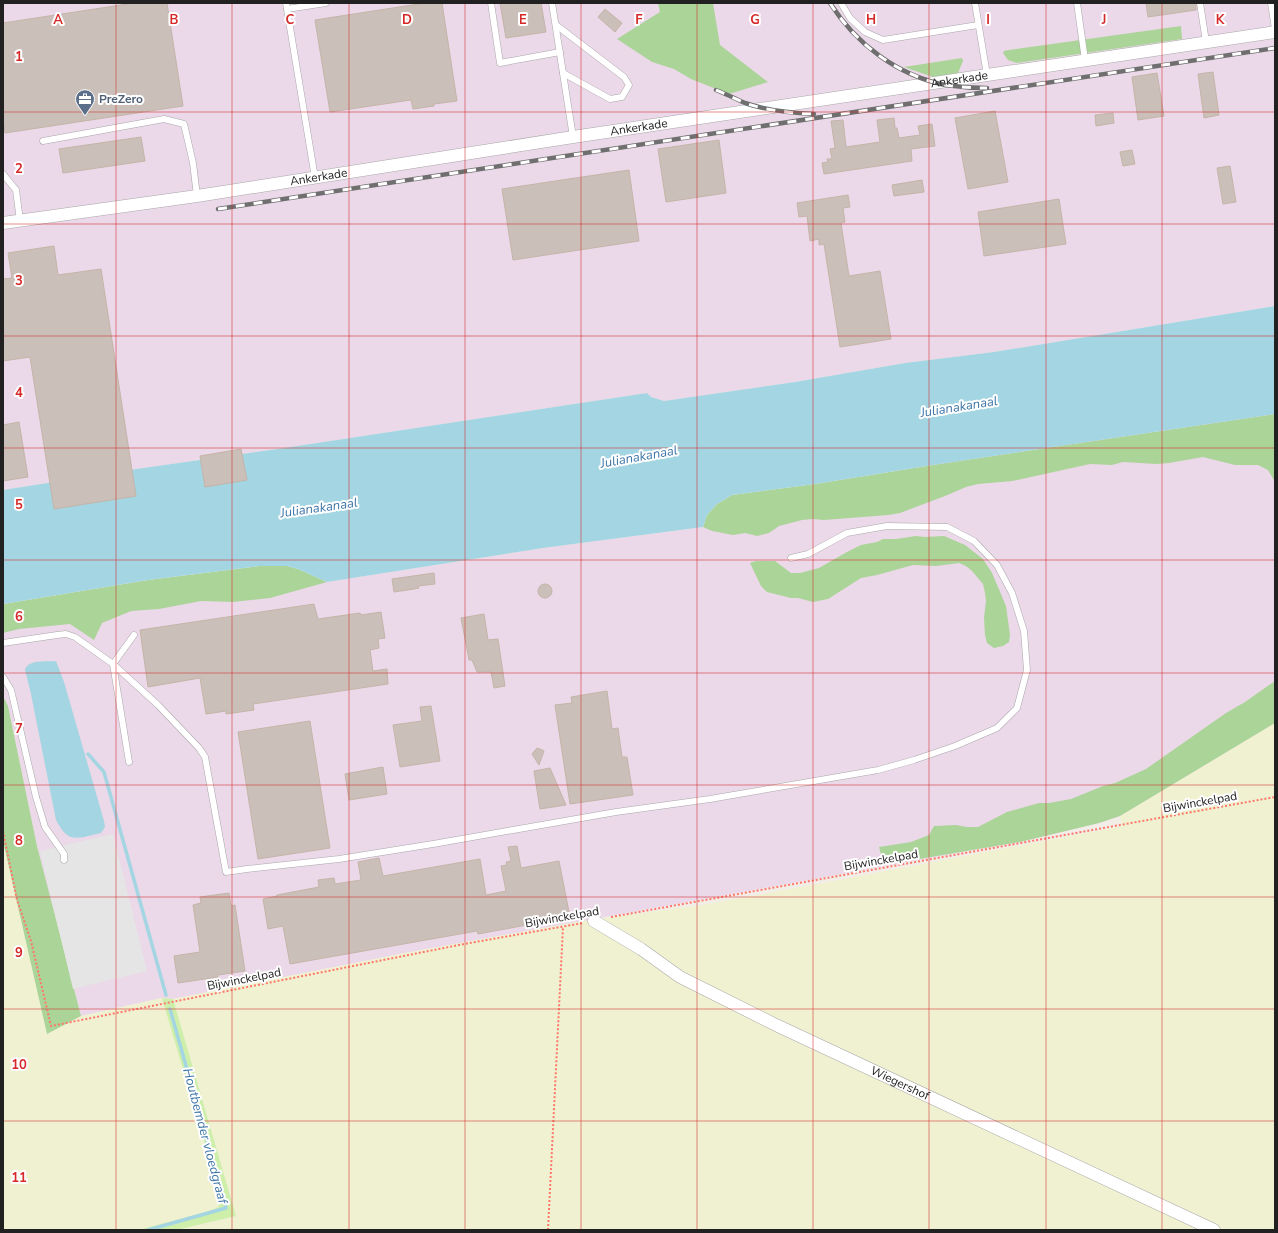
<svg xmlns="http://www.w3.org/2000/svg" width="1278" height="1233" font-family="'Nunito Sans',sans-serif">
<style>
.industrial{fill:#ebd8e8}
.farmland{fill:#f0f1d1}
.grass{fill:#cdefaa}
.forest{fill:#abd498}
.parking{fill:#e5e5e5}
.water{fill:#a4d5e2}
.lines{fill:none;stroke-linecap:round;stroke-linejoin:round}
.stream{stroke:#a4d5e2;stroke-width:3.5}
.building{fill:#cac0b9;stroke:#c5b4a8}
.service-casing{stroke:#a8a8a8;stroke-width:7}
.minor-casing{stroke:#a8a8a8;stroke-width:13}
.path{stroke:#ff776a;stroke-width:2;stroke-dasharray:2 2;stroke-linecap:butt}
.service{stroke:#fff;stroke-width:6}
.minor{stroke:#fff;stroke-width:12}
.rail-casing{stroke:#6f6f6f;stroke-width:4.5}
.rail{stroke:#fff;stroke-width:3;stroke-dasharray:9;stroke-linecap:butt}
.grid{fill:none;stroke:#d62828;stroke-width:1;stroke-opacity:0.55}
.labels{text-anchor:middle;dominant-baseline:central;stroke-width:4;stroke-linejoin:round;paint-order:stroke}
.street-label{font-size:12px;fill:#212121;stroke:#fff}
.service-label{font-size:12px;font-weight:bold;fill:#4e5e75;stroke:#fff;text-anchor:start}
.water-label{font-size:13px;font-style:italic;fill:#3f76a8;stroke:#fff}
.grid-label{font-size:13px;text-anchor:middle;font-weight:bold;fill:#d62828;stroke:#fff;stroke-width:4;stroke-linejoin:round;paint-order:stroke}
</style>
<rect width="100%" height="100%" fill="#f2eee7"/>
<g class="industrial">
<path d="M 3,3 L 1275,3 L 1275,306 L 994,352 L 905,363 L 795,382 L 664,401 L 651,397 L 647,393 L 284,448 L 136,469 L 3,490 Z"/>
<path d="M 1275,414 L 1275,723 L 1120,816 L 1099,823 L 1020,842 L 405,953 L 173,999 L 162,998 L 81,1016 L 37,846 L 8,706 L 3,696 L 3,604 L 327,582 L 543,548 L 703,527 L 933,465 Z"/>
</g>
<g class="farmland">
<path d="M 1275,723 L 1275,1230 L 176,1230 L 236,1216 L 173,999 L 405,953 L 577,922 L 702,905 L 812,885 L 1122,826 L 1120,816 Z"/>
<path d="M 3,841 L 47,1034 L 81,1016 L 162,998 L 223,1202 L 217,1208 L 209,1211 L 139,1230 L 3,1230 Z"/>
</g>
<path class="grass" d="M 162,998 L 173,999 L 236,1216 L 176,1230 L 139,1230 L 209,1211 L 217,1208 L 222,1202 Z"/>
<g class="forest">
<path d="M 658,3 L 713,3 L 720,45 L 768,82 L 729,94 L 691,79 L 674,69 L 652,62 L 617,39 L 660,12 Z"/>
<path d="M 1181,26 L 1182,39 L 1017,63 L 1008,60 L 1003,53 L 1004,51 L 1009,50 Z"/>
<path d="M 962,58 L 963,61 L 958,73 L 933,77 L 904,67 Z"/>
<path d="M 1275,414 L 1275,482 L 1268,470 L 1258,465 L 1235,465 L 1203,457 L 1169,463 L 1157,464 L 1123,462 L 1112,465 L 1090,464 L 1012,481 L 978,484 L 966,487 L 945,496 L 900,513 L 888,515 L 824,520 L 813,519 L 802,520 L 779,526 L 769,533 L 757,536 L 745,533 L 733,535 L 712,531 L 703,527 L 707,515 L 717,504 L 732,495 L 815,484 L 933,465 Z"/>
<path d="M 916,536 L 925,537 L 944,536 L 965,545 L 983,559 L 992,573 L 1006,606 L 1010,635 L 1009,642 L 1003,646 L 994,648 L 987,643 L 985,635 L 984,618 L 986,601 L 985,593 L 983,584 L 972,571 L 966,566 L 959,563 L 936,566 L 913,565 L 877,575 L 861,578 L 828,599 L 813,602 L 798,598 L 791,598 L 767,592 L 761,586 L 750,563 L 756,561 L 775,561 L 791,573 L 800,573 L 819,568 L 847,552 L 861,545 L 877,542 L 883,539 L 896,539 Z"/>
<path d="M 259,566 L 287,566 L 298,569 L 327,582 L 270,598 L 233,602 L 201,601 L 159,609 L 131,611 L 102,623 L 94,640 L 70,624 L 19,629 L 3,633 L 3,604 L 148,580 Z"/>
<path d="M 1275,681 L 1275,723 L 1120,816 L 1099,823 L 1020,842 L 884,865 L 879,847 L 911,842 L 929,835 L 934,826 L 956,825 L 967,827 L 978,827 L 1007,812 L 1039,803 L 1049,803 L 1071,799 L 1103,786 L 1115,783 L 1146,769 L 1226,713 L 1245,702 Z"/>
<path d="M 3,696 L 8,706 L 37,846 L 81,1016 L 47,1034 L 3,841 Z"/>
</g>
<path class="parking" d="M 113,834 L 147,971 L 73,989 L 40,851 Z"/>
<g class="water">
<path d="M 1275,306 L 1275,414 L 933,465 L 815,484 L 732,495 L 717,504 L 707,515 L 703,527 L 543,548 L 327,582 L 298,569 L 287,566 L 259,566 L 148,580 L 3,604 L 3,490 L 136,469 L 284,448 L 647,393 L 651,397 L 664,401 L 795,382 L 905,363 L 994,352 Z"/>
<path d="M 56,661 L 64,682 L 104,821 L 105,827 L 101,833 C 91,835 74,842 66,834 C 62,831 59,825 56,820 L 31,694 L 25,670 C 28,659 47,662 56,661 Z"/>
</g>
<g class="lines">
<g class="stream">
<path d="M 88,754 L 104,772 L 166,995"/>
<path d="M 148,1230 L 226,1208 L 170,1009"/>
</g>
</g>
<g class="building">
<path d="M 134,3 L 167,3 L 183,106 L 5,133 L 3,119 L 3,23 Z"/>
<path d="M 425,3 L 442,3 L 457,101 L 434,104 L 434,106 L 413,109 L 411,100 L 330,112 L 315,20 Z"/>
<path d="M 500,3 L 541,3 L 546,32 L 506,38 Z"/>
<path d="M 1146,3 L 1196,3 L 1196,10 L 1148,17 Z"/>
<path d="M 605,9 L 622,23 L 615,32 L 598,17 Z"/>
<path d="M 1213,72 L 1219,115 L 1204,118 L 1198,74 Z"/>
<path d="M 1157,73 L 1164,116 L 1138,120 L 1132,77 Z"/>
<path d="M 995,111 L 1008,182 L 968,189 L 955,118 Z"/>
<path d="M 1113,113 L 1114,123 L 1096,126 L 1095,115 Z"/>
<path d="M 894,118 L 895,128 L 897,128 L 899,138 L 920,135 L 918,126 L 932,124 L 935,146 L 911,149 L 912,161 L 824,174 L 822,163 L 828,162 L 827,159 L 832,159 L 830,149 L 835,148 L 831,121 L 843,120 L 846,147 L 880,142 L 877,120 Z"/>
<path d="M 141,137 L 145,161 L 63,173 L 59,149 Z"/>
<path d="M 719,140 L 726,193 L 666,202 L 658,149 Z"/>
<path d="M 1132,150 L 1135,164 L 1123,166 L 1120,152 Z"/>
<path d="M 1230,166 L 1236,202 L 1223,204 L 1217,168 Z"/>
<path d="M 629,170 L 639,241 L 513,260 L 502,189 Z"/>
<path d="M 922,180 L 924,192 L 894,196 L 892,185 Z"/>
<path d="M 848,195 L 850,207 L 843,208 L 845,222 L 841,223 L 849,276 L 880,271 L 891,339 L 840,347 L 824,244 L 819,245 L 819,239 L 810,241 L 807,216 L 799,217 L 797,203 Z"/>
<path d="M 1059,199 L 1066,244 L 984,256 L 978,212 Z"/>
<path d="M 54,246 L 58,275 L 101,269 L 136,496 L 54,509 L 30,357 L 3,361 L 3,279 L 12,278 L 8,253 Z"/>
<path d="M 19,422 L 28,477 L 3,481 L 3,425 Z"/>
<path d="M 241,449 L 247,480 L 205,487 L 200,456 Z"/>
<path d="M 434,573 L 435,584 L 418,586 L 419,588 L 414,589 L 394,592 L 392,579 Z"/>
<circle cx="545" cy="591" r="7"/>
<path d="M 314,604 L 318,619 L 360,613 L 361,615 L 381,612 L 385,638 L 378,639 L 379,648 L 370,650 L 373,671 L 387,669 L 388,684 L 253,704 L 254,710 L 226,714 L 226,711 L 206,714 L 200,678 L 148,687 L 140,630 Z"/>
<path d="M 484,614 L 488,640 L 498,639 L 505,686 L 494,688 L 491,672 L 477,672 L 472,660 L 469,660 L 461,618 Z"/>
<path d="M 607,691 L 612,729 L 618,728 L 622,757 L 627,757 L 633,795 L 570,804 L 555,705 L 572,703 L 571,697 Z"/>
<path d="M 431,706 L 440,761 L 400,767 L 393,725 L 422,721 L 420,707 Z"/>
<path d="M 310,721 L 330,848 L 258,859 L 238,732 Z"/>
<path d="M 537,748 L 540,749 L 544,751 L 539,765 L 532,754 Z"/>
<path d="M 383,767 L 387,794 L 349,800 L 345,774 Z"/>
<path d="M 550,768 L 566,805 L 540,809 L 534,771 Z"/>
<path d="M 517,846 L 521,868 L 559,861 L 570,917 L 478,934 L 477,931 L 290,964 L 283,926 L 268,929 L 263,899 L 277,896 L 277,895 L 319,887 L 318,880 L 334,878 L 335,884 L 361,880 L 358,862 L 379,858 L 383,876 L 480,859 L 486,895 L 506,891 L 501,866 L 507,865 L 506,862 L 511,861 L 508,847 Z"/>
<path d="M 229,893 L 231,906 L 235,905 L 245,971 L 218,975 L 218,977 L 178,983 L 174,956 L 200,952 L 193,905 L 201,903 L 200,897 Z"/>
</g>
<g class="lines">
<defs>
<g id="service">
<path d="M 286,3 L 315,178"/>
<path d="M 491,3 L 500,63 L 560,52"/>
<path d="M 552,3 L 573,137"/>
<path d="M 841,3 L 850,18 L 865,32 L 883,40 L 978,25"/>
<path d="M 975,3 L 987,75"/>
<path d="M 1077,3 L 1085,60"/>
<path d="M 1200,3 L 1206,42"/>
<path d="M 1271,3 L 1275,29"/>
<path d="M 287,9 L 326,3"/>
<path d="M 556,25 L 624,77 L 629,85 L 622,97 L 610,99 L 563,73"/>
<path d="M 43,141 L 164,119 L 184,124 L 193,163 L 197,196"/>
<path d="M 3,174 L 16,190 L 20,221"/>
<path d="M 3,643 L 57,635 L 66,634 L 75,637 L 113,664 L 158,705 L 199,748 L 205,757 L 226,872 L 247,869 L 339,859 L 433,844 L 616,812 L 710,799 L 878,770 L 914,760 L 955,746 L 997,728 L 1017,708 L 1027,670 L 1024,631 L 1012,593 L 997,565 L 974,541 L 947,527 L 887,526 L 847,533 L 808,554 L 791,558"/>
<path d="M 3,677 L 11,690 L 36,797 L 45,827 L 64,854 L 64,860"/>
<path d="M 129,762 L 113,664 L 134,635"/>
</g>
<g id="minor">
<path id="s1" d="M 3,223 L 197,196 L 573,137 L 1275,32"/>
<path id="s2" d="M 594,921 L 641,949 L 680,977 L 776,1025 L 1214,1230"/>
</g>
</defs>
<use href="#service" class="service-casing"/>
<use href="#minor" class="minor-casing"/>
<g class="path">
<path d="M 3,831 L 17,900 L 31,941 L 51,1026 L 464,944 L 583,923"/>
<path d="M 611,917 L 1275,797"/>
<path d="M 548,1230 L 563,927"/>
</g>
<use href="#service" class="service"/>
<use href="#minor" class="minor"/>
<defs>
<g id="rail">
<path d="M 830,3 C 856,44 897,75 945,85 C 959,87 973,88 987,88"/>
<path d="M 716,90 C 726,94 736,99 745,103 C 768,111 790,113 814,114"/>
<path d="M 218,209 L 1275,48"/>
</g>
</defs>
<use href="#rail" class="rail-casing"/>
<use href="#rail" class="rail"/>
</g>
<path class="grid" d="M 116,3 L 116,1230M 232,3 L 232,1230M 349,3 L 349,1230M 465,3 L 465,1230M 581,3 L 581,1230M 697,3 L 697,1230M 813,3 L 813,1230M 929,3 L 929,1230M 1046,3 L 1046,1230M 1162,3 L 1162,1230M 3,112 L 1275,112M 3,224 L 1275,224M 3,336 L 1275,336M 3,448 L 1275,448M 3,560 L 1275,560M 3,673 L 1275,673M 3,785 L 1275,785M 3,897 L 1275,897M 3,1009 L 1275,1009M 3,1121 L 1275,1121"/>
<defs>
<symbol id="office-pin" viewBox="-11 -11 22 30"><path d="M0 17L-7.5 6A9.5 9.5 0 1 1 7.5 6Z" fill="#5c6f8a" stroke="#fff"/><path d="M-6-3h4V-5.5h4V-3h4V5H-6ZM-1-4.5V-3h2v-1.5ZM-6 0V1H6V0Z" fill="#fff"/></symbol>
</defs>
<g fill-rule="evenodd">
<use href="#office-pin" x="74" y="88" width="22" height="30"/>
</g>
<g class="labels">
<g class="street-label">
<text stroke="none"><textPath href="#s1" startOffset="967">Ankerkade</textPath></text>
<text stroke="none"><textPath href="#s1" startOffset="643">Ankerkade</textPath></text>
<text stroke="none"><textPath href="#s1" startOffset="319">Ankerkade</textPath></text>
<text transform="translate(1200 802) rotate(-10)">Bijwinckelpad</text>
<text transform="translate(881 860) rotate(-10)">Bijwinckelpad</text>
<text transform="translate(562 917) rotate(-10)">Bijwinckelpad</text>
<text transform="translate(244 979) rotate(-11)">Bijwinckelpad</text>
<text stroke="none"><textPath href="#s2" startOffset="347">Wiegershof</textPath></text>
</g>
<g class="service-label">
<text x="99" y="99">PreZero</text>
</g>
<g class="water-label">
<text transform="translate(959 407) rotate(-9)">Julianakanaal</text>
<text transform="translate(639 457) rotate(-10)">Julianakanaal</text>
<text transform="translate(319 508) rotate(-8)">Julianakanaal</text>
<text transform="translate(205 1136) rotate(75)">Houtbemder vloedgraaf</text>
</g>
</g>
<g class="grid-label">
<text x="58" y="24">A</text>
<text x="174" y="24">B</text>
<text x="290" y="24">C</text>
<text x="407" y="24">D</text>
<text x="523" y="24">E</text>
<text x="639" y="24">F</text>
<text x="755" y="24">G</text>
<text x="871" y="24">H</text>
<text x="988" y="24">I</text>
<text x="1104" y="24">J</text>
<text x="1220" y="24">K</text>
<text x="19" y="61">1</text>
<text x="19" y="173">2</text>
<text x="19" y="285">3</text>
<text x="19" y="397">4</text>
<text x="19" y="509">5</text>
<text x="19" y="621">6</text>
<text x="19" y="733">7</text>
<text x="19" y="845">8</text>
<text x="19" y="957">9</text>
<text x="19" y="1069">10</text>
<text x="19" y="1182">11</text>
</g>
<rect width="1278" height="1233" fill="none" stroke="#212121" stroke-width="8"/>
</svg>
